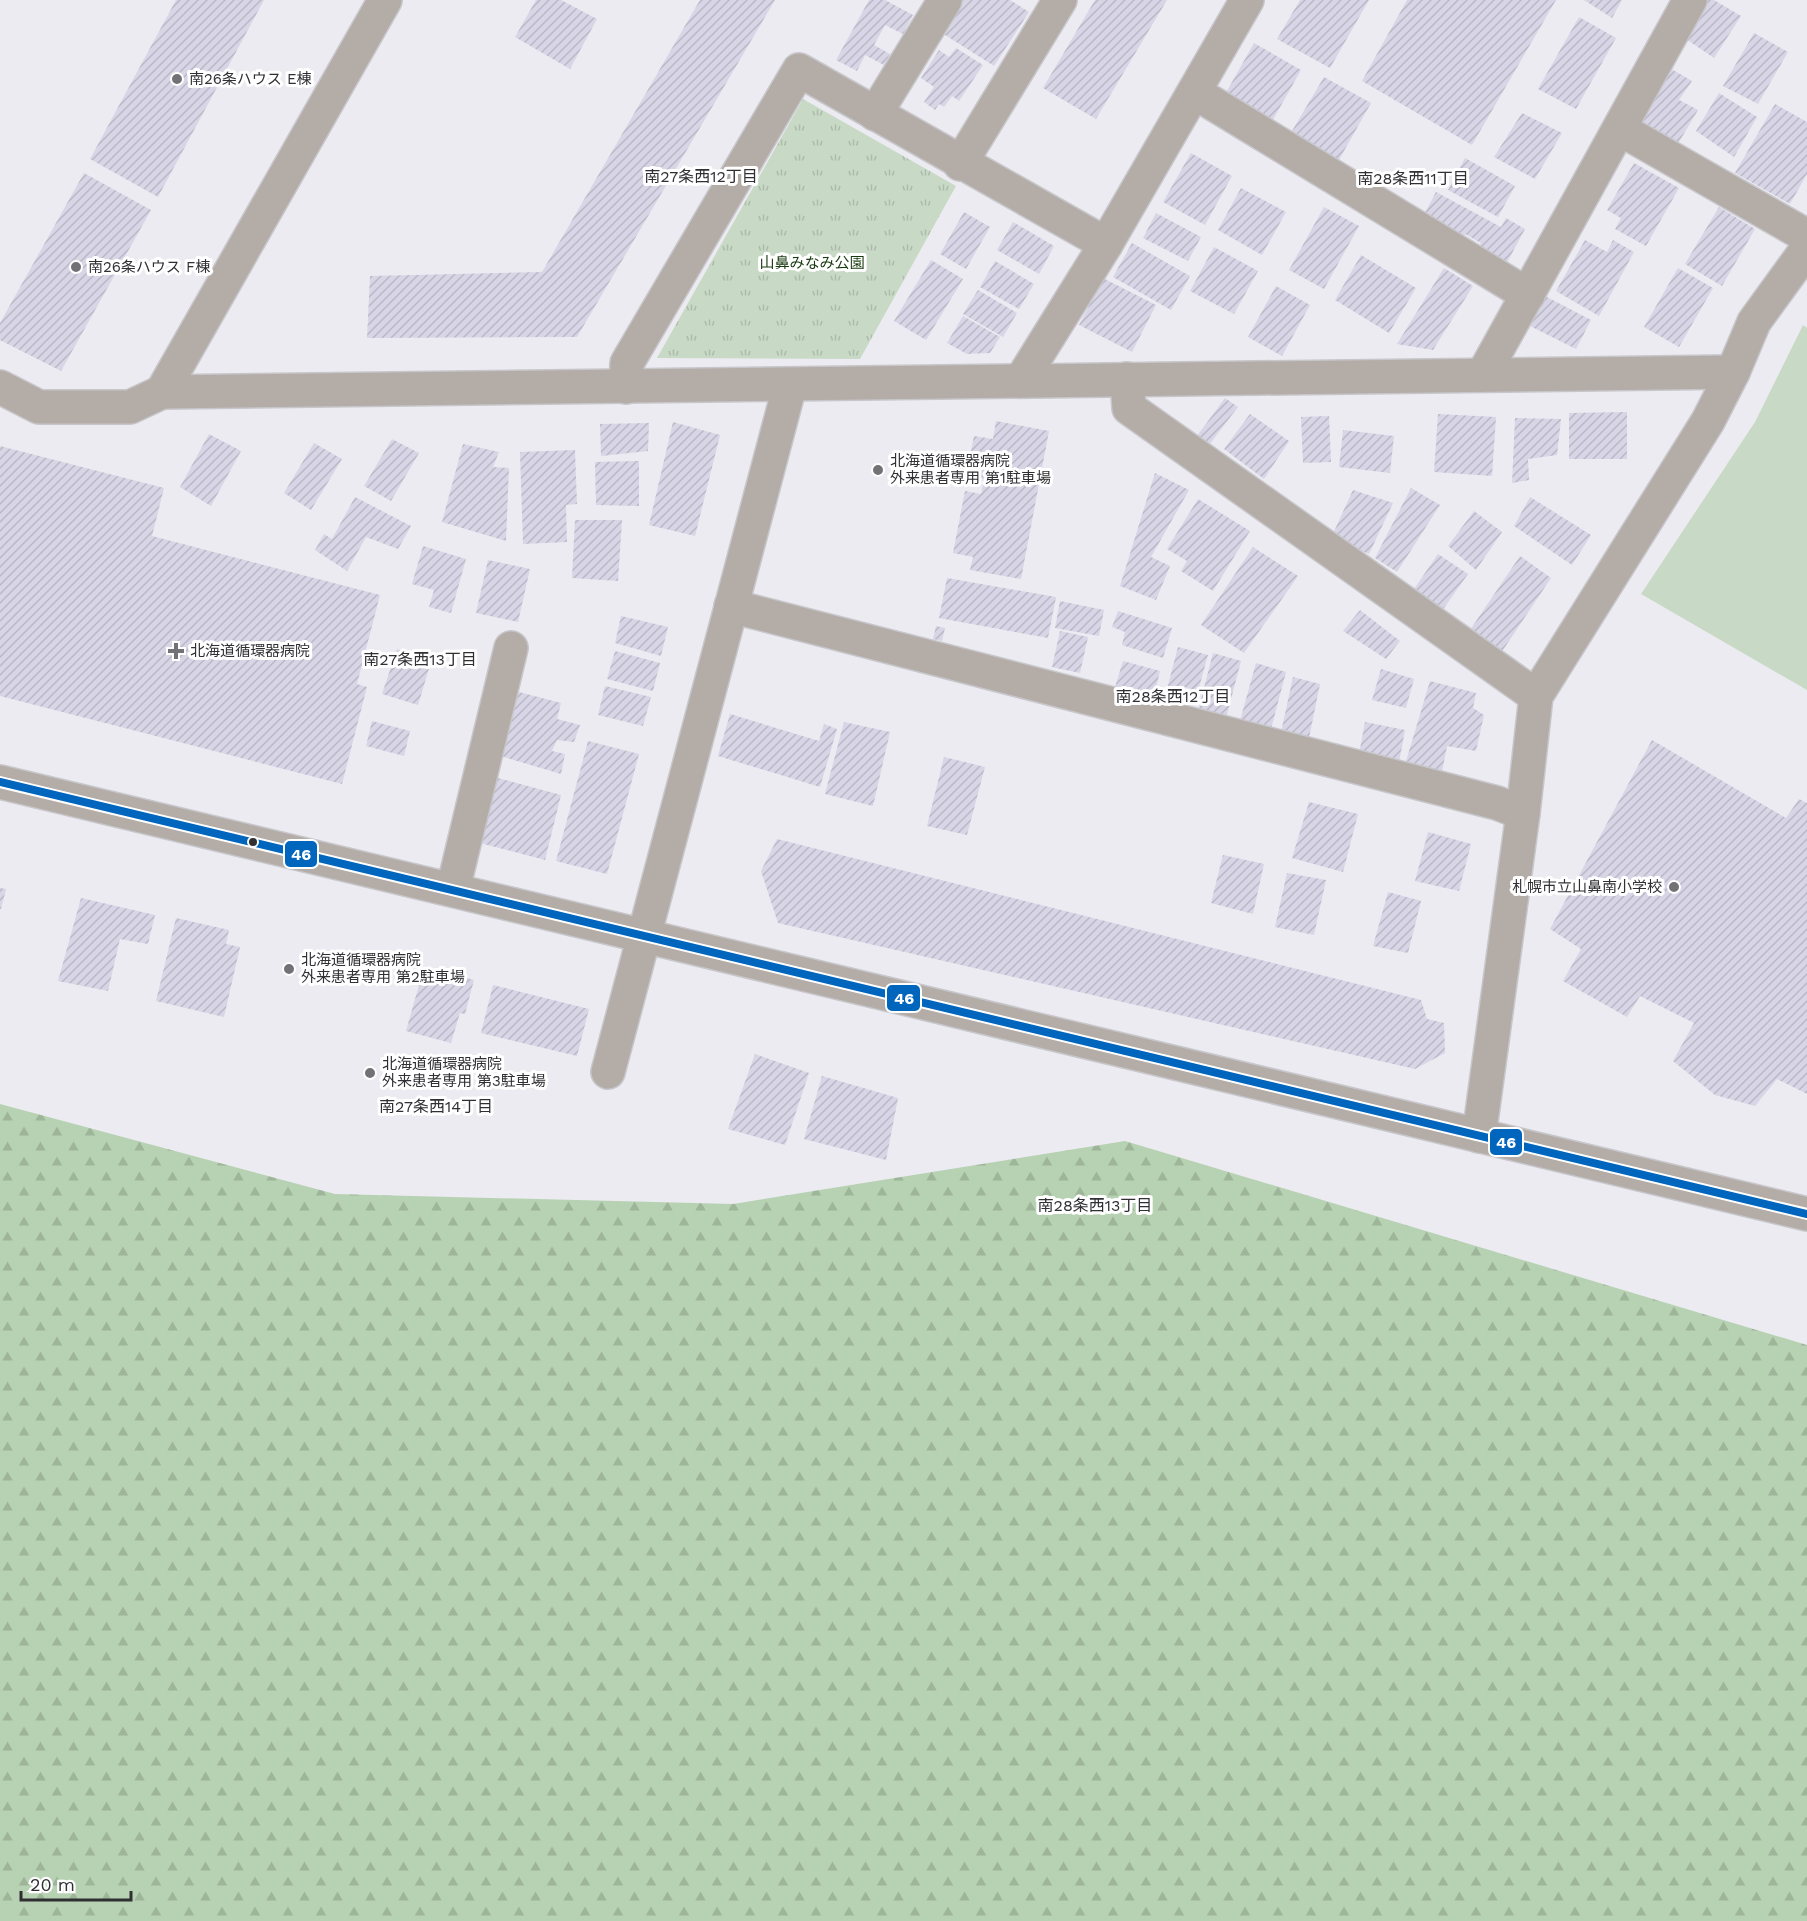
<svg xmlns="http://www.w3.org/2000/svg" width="1807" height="1921" font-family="'Work Sans','Noto Sans JP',sans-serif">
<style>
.forest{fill:url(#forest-firs)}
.park{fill:url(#park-tufts)}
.pitch{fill:#c8dac6}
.building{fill:url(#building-hatch)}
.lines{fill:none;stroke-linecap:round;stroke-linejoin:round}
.minor-casing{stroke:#c7c6ca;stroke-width:36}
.minor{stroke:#b3aca7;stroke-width:33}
.bus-1-casing{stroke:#fff;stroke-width:12}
.bus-1{stroke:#0065bd;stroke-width:8}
.poi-dot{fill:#727176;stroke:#fff;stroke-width:2}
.bus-dot{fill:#303034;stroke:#fff;stroke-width:2}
.labels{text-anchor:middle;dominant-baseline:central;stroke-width:6;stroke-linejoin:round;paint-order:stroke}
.poi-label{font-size:15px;fill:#303034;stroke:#fff;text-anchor:start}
.park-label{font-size:15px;fill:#183a0f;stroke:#fff}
.neighbourhood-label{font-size:16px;fill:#303034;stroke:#fff}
.line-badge{stroke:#fff;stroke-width:2}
.badge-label{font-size:16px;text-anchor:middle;font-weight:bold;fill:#fff}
</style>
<defs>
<pattern id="forest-firs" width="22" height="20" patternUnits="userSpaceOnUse" patternTransform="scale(1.5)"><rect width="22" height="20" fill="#b7d2b2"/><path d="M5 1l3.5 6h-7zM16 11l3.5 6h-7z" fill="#9eb59a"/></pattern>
<pattern id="park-tufts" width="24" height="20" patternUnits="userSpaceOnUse" patternTransform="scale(1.5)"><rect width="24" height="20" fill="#c8dac6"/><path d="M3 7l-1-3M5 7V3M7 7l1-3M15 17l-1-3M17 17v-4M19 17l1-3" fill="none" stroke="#acbbab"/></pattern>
<pattern id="building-hatch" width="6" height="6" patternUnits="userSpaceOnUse" patternTransform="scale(1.5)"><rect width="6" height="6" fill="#d8d5e6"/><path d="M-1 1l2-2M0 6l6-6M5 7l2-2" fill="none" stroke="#bab7c6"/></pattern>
</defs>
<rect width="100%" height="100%" fill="#ecebf1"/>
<path class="forest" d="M 0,1104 L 335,1194 L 733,1204 L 1125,1141 L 1807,1345 L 1807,1921 L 0,1921 Z"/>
<path class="park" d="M 803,99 L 956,186 L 860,359 L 657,358 Z"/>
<path class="pitch" d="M 1803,325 L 1807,328 L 1807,690 L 1641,594 L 1755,422 Z"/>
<g class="building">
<path d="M 176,0 L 264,0 L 158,197 L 90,159 Z"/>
<path d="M 536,0 L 561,0 L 597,19 L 570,69 L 515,37 Z"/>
<path d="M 700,0 L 775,0 L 577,337 L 367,338 L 370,276 L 542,272 Z"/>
<path d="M 869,0 L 885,0 L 913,15 L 903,34 L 885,25 L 874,45 L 890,54 L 884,65 L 865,55 L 857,71 L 836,60 Z"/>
<path d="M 963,0 L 1010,0 L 1029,12 L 994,66 L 942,33 Z"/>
<path d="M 1095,0 L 1167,0 L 1096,119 L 1043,88 Z"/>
<path d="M 1300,0 L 1369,0 L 1330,68 L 1277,39 Z"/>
<path d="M 1407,0 L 1556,0 L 1472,145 L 1362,81 Z"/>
<path d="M 1584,0 L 1622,0 L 1612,18 Z"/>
<path d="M 1704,0 L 1714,0 L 1741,16 L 1714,58 L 1683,37 Z"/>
<path d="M 1579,17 L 1616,38 L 1576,109 L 1538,89 Z"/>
<path d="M 1754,33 L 1788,52 L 1758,104 L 1723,86 Z"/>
<path d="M 1254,43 L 1301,70 L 1270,125 L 1223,98 Z"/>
<path d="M 956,48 L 983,65 L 959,101 L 952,96 L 944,107 L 939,104 L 935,110 L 924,102 L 934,87 L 921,78 L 939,50 L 949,57 Z"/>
<path d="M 1668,67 L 1692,81 L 1679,100 L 1698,110 L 1673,152 L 1635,120 Z"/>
<path d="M 1324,77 L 1371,103 L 1335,167 L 1286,141 Z"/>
<path d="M 1719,93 L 1757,117 L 1734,157 L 1696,131 Z"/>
<path d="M 1775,104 L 1807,122 L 1807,174 L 1790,204 L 1735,173 Z"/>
<path d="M 1522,113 L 1562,133 L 1535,179 L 1494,157 Z"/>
<path d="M 1191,153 L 1232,176 L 1205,225 L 1163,202 Z"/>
<path d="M 1465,158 L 1515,186 L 1498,217 L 1448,190 Z"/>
<path d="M 1634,163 L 1679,188 L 1646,246 L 1615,229 L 1621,218 L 1607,210 Z"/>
<path d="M 84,173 L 151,210 L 61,371 L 0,340 L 0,323 Z"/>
<path d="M 1241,188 L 1286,212 L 1262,255 L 1218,230 Z"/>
<path d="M 1436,192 L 1501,227 L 1506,218 L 1525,229 L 1503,270 L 1474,255 L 1481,243 L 1465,234 L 1459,243 L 1420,222 Z"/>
<path d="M 1324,207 L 1359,226 L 1324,289 L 1289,270 Z"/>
<path d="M 1719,207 L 1755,229 L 1722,286 L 1685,264 Z"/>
<path d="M 964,212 L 990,227 L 966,269 L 940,254 Z"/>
<path d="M 1156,213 L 1201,237 L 1188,261 L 1143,238 Z"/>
<path d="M 1013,222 L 1054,246 L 1039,274 L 997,250 Z"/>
<path d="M 1585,240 L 1607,252 L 1613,240 L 1634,252 L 1599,316 L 1556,291 Z"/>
<path d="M 1132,243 L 1190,276 L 1171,310 L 1113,277 Z"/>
<path d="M 1214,247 L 1258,271 L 1234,314 L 1190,291 Z"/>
<path d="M 1361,255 L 1416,288 L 1389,333 L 1335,300 Z"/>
<path d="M 931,260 L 963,279 L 926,340 L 894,321 Z"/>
<path d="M 995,261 L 1034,284 L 1019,309 L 980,287 Z"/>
<path d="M 1444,268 L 1473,286 L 1433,350 L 1397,344 Z"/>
<path d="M 1678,268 L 1713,288 L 1679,347 L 1644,327 Z"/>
<path d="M 1103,278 L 1156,305 L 1132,352 L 1079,325 Z"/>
<path d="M 1276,286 L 1310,305 L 1282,356 L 1248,337 Z"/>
<path d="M 978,290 L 1017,313 L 1003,337 L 963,314 Z"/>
<path d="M 1545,296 L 1591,320 L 1576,349 L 1530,326 Z"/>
<path d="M 963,316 L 1000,337 L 990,353 L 967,354 L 947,343 Z"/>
<path d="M 1225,398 L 1238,407 L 1209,445 L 1197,436 Z"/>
<path d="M 1627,412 L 1627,459 L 1569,459 L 1569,413 Z"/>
<path d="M 1250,414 L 1289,441 L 1264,479 L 1224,449 Z"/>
<path d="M 1438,414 L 1496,417 L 1492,476 L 1434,472 Z"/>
<path d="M 1329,416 L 1331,462 L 1303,463 L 1301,417 Z"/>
<path d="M 1515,418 L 1561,419 L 1557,455 L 1528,459 L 1529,480 L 1512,483 Z"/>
<path d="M 996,421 L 1049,431 L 1021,579 L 970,570 L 973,557 L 953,553 L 965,491 L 981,494 L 984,479 L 966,476 L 974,436 L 993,439 Z"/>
<path d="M 673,422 L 720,435 L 695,536 L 649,525 Z"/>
<path d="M 649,423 L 648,451 L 601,456 L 600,424 Z"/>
<path d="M 1343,430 L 1394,436 L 1390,473 L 1339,467 Z"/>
<path d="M 209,434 L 241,451 L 211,506 L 180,487 Z"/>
<path d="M 392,439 L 419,453 L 391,501 L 364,486 Z"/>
<path d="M 314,443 L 342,459 L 311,510 L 284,493 Z"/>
<path d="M 463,444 L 499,452 L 493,467 L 509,468 L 506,541 L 442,522 Z"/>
<path d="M 0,446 L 164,488 L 152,536 L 380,595 L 357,684 L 367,687 L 342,784 L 0,696 Z"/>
<path d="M 575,450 L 577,504 L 566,505 L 567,542 L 523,544 L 520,452 Z"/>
<path d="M 639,461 L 639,506 L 596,505 L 595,462 Z"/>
<path d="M 1155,473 L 1189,490 L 1151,557 L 1170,566 L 1156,600 L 1120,586 Z"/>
<path d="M 1411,488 L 1440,505 L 1397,572 L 1375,558 Z"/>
<path d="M 1353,490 L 1393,503 L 1369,554 L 1331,538 Z"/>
<path d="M 355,497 L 411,526 L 398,549 L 366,537 L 347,571 L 315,550 L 324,534 L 332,539 Z"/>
<path d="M 1530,497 L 1591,535 L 1572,565 L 1514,526 Z"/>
<path d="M 1198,499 L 1250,531 L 1213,591 L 1181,571 L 1187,561 L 1167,549 Z"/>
<path d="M 1474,511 L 1502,532 L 1476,570 L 1448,546 Z"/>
<path d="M 575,520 L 622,520 L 618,581 L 572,578 Z"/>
<path d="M 423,546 L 466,559 L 451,613 L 429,607 L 434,590 L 412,584 Z"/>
<path d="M 1253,547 L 1298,576 L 1244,653 L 1201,625 Z"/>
<path d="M 1438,554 L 1468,574 L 1439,615 L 1410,595 Z"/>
<path d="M 1520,556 L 1551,578 L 1497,659 L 1466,636 Z"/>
<path d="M 488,560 L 530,569 L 518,622 L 476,613 Z"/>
<path d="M 947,578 L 1056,597 L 1048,638 L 939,618 Z"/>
<path d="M 1060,601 L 1104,610 L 1099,636 L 1055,628 Z"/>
<path d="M 1360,610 L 1400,641 L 1386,659 L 1343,631 Z"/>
<path d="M 1118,611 L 1172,628 L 1163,658 L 1122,645 L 1125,632 L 1112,627 Z"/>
<path d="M 621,616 L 668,627 L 661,656 L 615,643 Z"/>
<path d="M 936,626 L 945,628 L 942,641 L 933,639 Z"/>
<path d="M 1060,631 L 1088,637 L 1080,673 L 1052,667 Z"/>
<path d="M 1178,647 L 1208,655 L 1198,691 L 1184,687 L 1179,703 L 1164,700 Z"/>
<path d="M 397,649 L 431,662 L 418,705 L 382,694 Z"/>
<path d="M 615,651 L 660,663 L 653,691 L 607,679 Z"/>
<path d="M 1213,653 L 1241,661 L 1224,726 L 1196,719 Z"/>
<path d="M 1123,661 L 1160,671 L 1152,706 L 1112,697 Z"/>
<path d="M 1256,663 L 1286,672 L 1270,733 L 1238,728 Z"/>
<path d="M 1381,669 L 1414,679 L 1406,708 L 1372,700 Z"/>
<path d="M 1293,677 L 1320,684 L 1308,743 L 1280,737 Z"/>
<path d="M 1430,681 L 1476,693 L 1473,708 L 1484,715 L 1476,751 L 1447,746 L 1441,777 L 1404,768 Z"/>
<path d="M 605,686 L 651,697 L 643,726 L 598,715 Z"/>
<path d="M 519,692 L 561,703 L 557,719 L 580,725 L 574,742 L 557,740 L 552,751 L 565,754 L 561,774 L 497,755 Z"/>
<path d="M 730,714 L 819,741 L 824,724 L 837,729 L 820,787 L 718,756 Z"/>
<path d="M 372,721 L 410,731 L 404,756 L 366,746 Z"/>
<path d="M 844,722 L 890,732 L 873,806 L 825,794 Z"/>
<path d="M 1365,722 L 1405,730 L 1398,768 L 1358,760 Z"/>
<path d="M 1652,740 L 1786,818 L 1799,799 L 1807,803 L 1807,1094 L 1777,1079 L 1755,1106 L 1715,1095 L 1673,1061 L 1694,1023 L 1640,996 L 1627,1017 L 1563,981 L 1581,949 L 1550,929 Z"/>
<path d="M 588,741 L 639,754 L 607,874 L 556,861 Z"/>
<path d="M 944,757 L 985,767 L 967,835 L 927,826 Z"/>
<path d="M 494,777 L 561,795 L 545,860 L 476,842 Z"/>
<path d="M 1309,802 L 1358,814 L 1343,872 L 1292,858 Z"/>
<path d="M 1428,832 L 1471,844 L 1459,891 L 1415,881 Z"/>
<path d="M 777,839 L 1421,1000 L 1427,1019 L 1444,1023 L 1445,1053 L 1415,1069 L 778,923 L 761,871 Z"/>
<path d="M 1223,855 L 1264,864 L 1253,914 L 1211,903 Z"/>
<path d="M 1287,873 L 1326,880 L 1314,935 L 1275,927 Z"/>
<path d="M 0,888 L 6,889 L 1,909 L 0,909 Z"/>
<path d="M 1388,892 L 1421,901 L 1408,953 L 1373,946 Z"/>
<path d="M 81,898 L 155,915 L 148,944 L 120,939 L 108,991 L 58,981 Z"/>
<path d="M 176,918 L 229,930 L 226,944 L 240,947 L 224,1017 L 156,1001 Z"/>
<path d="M 423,971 L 448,978 L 450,973 L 474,980 L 465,1014 L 460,1013 L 451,1043 L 406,1031 Z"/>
<path d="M 493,985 L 589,1009 L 577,1056 L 481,1033 Z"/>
<path d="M 755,1054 L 809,1073 L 785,1145 L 728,1129 Z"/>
<path d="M 822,1076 L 898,1098 L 886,1160 L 804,1139 Z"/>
</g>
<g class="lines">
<defs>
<g id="minor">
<path d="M 1194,92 L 1528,295"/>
<path d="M 875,114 L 945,0"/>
<path d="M 1620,129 L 1807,236"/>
<path d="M 960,164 L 1060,0"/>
<path d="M 1483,375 L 1690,0"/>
<path d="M 1022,379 L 1106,244 L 1247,0"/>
<path d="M 1127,379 L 1129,408 L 1536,696"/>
<path d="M 0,387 L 39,407 L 130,407 L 162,392 L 1733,372"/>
<path d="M 626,387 L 627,363 L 799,70 L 1106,244"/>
<path d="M 162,392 L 385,0"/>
<path d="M 731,606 L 1497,803 L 1523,813"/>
<path d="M 0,782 L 1807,1214"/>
<path d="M 453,889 L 511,648"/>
<path d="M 608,1072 L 790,385"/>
<path d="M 1479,1136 L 1523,813 L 1536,696 L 1708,421 L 1733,372 L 1754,322 L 1807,249"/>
</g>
</defs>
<use href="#minor" class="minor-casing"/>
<use href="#minor" class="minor"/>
<defs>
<path id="bus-1" d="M 0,782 L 1807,1214"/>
</defs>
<use href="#bus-1" class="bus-1-casing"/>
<use href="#bus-1" class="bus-1"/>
</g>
<g class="poi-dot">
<circle cx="177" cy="79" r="6"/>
<circle cx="76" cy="267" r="6"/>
<circle cx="878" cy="470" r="6"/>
<path d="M173 642h6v6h6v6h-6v6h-6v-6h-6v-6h6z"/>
<circle cx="1674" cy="887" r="6"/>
<circle cx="289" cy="969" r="6"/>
<circle cx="370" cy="1073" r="6"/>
</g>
<circle class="bus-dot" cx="253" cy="842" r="5"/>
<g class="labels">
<g class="poi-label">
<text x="189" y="79">南26条ハウス E棟</text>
<text x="88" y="267">南26条ハウス F棟</text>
<text x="890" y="461">北海道循環器病院<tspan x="890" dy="17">外来患者専用 第1駐車場</tspan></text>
<text x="190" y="651">北海道循環器病院</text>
<text x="1662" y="887" text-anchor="end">札幌市立山鼻南小学校</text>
<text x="301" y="960">北海道循環器病院<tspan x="301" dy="17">外来患者専用 第2駐車場</tspan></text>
<text x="382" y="1064">北海道循環器病院<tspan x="382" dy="17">外来患者専用 第3駐車場</tspan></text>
</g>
<g class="park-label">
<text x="812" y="263">山鼻みなみ公園</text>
</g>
<g class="neighbourhood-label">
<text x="701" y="176">南27条西12丁目</text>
<text x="1413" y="178">南28条西11丁目</text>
<text x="420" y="659">南27条西13丁目</text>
<text x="1173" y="696">南28条西12丁目</text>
<text x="436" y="1106">南27条西14丁目</text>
<text x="1095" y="1205">南28条西13丁目</text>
</g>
</g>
<g class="line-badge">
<rect x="284" y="840" width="34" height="28" rx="6" fill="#0065bd"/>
<rect x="886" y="984" width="35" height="28" rx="6" fill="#0065bd"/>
<rect x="1489" y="1128" width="34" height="28" rx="6" fill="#0065bd"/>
</g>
<g class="badge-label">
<text x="301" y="860">46</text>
<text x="904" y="1004">46</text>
<text x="1506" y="1148">46</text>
</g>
<path d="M21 1891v9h110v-9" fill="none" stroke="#303034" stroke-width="3"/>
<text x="30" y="1891" font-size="18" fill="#303034" stroke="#ffffff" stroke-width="4.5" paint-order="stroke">20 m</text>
</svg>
